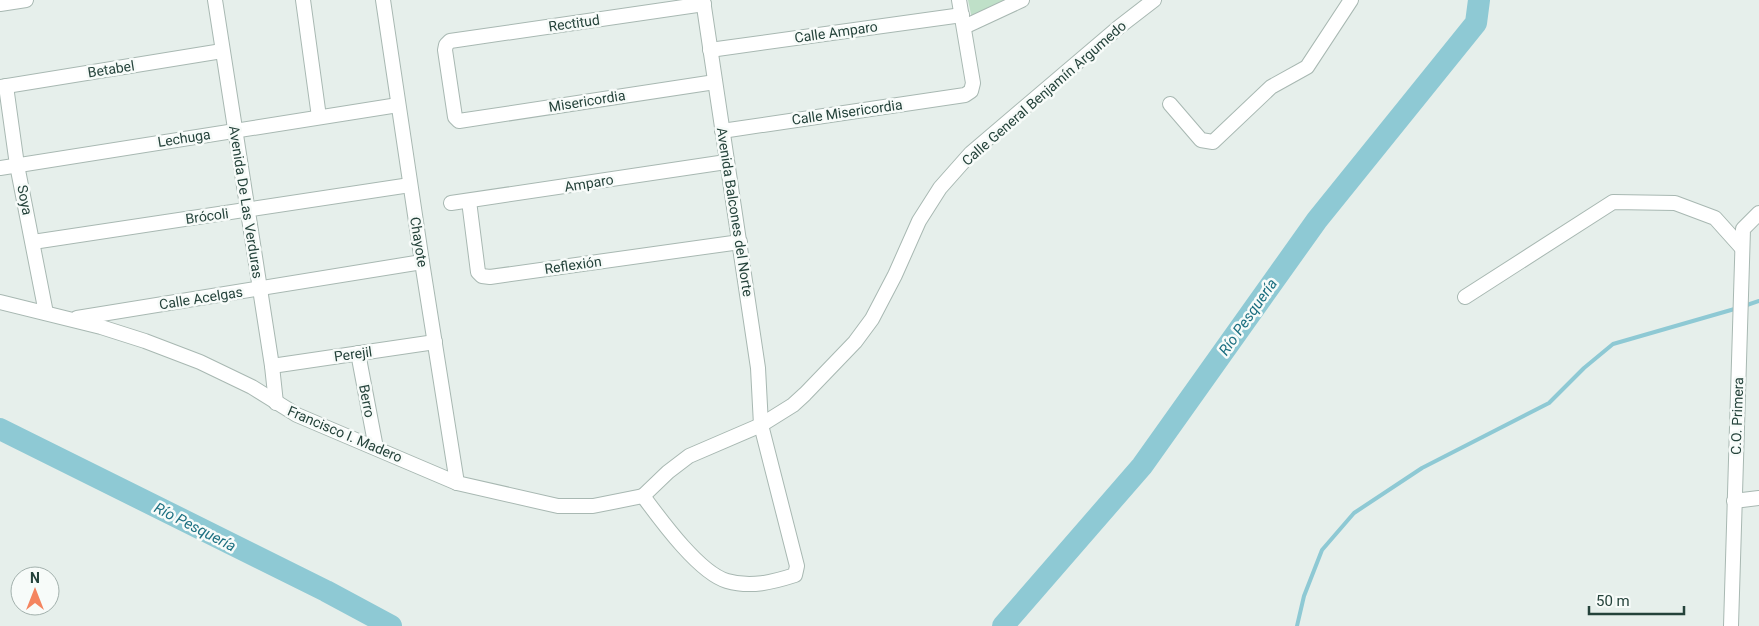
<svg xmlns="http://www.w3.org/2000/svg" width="1759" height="626" font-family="Roboto,sans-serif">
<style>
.park{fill:#bfe0c8}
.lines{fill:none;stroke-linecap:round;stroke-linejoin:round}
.stream{stroke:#8ec9d4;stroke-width:4}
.river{stroke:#8ec9d4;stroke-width:22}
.minor-casing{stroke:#a8b8b2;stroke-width:16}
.minor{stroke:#fff;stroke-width:14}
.labels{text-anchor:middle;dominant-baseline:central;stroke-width:5;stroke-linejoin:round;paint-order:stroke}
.street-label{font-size:14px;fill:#24423a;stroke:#f7fbf9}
.water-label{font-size:15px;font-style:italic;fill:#1c6f80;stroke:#f7fbf9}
</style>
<rect width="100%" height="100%" fill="#e6efeb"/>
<path class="park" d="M 968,0 L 1013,0 L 972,19 Z"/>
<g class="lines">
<g class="stream">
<path d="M 1744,306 L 1759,301"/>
<path d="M 1297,626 L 1304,596 L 1322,550 L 1354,513 L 1422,468 L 1549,403 L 1584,368 L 1613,344 L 1738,308"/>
</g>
<g class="river">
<path d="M 0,429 L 326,591 L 391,626"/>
<path d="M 1003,626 L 1142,466 L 1317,220 L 1476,23 L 1479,0"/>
</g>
<defs>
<g id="minor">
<path d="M 215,0 L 272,366 L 276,403"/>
<path d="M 303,0 L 319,117"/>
<path d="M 383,0 L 422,262 L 457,483"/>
<path d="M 0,4 L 26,0"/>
<path d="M 704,4 L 450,41 L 446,45 L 445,50 L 455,117 L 459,121 L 715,82"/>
<path d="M 964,27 L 1022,0"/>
<path d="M 710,50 L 962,15"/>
<path d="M 6,86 L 17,165 L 46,313"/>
<path d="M 0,87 L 222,51"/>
<path d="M 1170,104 L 1201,140 L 1213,142 L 1271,87 L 1307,67 L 1351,0"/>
<path d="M 722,131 L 965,95 L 971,91 L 973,83 L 959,0"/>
<path d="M 0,168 L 398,105"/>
<path d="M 469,201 L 478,272 L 482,276 L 490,277 L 740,242"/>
<path d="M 451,203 L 726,162"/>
<path d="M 33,242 L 410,185"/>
<path d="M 1465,297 L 1613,202 L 1675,203 L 1715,218 L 1741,247"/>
<path d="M 0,302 L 101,327 L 145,341 L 200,362 L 252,387 L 297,415 L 457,483 L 558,506 L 593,506 L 643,496"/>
<path d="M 77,318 L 422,262"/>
<path d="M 358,353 L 376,448"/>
<path d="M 272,366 L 435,342"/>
<path d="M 643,496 C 660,519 699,573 727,581 C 751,588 773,582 795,575 L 797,566 L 761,425 L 758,368 L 703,0"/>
<path d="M 643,496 L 668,472 L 689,456 L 761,425 L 793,405 L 805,394 L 855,342 L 872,319 L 895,275 L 919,221 L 940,188 L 971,153 L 1119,27 L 1154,0"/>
<path d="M 1734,501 L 1759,498"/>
<path d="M 1731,626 L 1743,229 L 1759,213"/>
</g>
</defs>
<use href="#minor" class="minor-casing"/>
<use href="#minor" class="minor"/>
</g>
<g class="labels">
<g class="street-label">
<text transform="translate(574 23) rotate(-8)">Rectitud</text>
<text transform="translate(836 32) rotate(-8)">Calle Amparo</text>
<text transform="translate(111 69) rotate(-9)">Betabel</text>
<text transform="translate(1044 93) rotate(-41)">Calle General Benjamín Argumedo</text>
<text transform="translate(587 101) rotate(-9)">Misericordia</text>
<text transform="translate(847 112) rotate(-8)">Calle Misericordia</text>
<text transform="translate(184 138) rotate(-9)">Lechuga</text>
<text transform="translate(589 183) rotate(-9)">Amparo</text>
<text transform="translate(25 200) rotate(79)">Soya</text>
<text transform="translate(246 202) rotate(81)">Avenida De Las Verduras</text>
<text transform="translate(735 212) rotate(81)">Avenida Balcones del Norte</text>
<text transform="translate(207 216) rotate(-8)">Brócoli</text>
<text transform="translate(419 242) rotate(81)">Chayote</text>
<text transform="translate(573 265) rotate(-8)">Reflexión</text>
<text transform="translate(201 298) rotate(-9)">Calle Acelgas</text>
<text transform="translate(353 354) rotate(-8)">Perejil</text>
<text transform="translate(367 401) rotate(79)">Berro</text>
<text transform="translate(1737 416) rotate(-88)">C.O. Primera</text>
<text transform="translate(345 434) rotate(23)">Francisco I. Madero</text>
</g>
<g class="water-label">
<text transform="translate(1248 317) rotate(-55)">Río Pesquería</text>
<text transform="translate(195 527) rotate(27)">Río Pesquería</text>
</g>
</g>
<g transform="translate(35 591)"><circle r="24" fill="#f7fbf9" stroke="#a3b1ad"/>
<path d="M0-4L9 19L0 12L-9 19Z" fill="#f4845f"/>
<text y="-8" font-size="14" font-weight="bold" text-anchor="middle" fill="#24423a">N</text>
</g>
<path d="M1589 606v8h95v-8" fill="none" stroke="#24423a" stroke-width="2.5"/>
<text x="1596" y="606" font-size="15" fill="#24423a" stroke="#f7fbf9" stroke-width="4" paint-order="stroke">50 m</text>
</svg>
